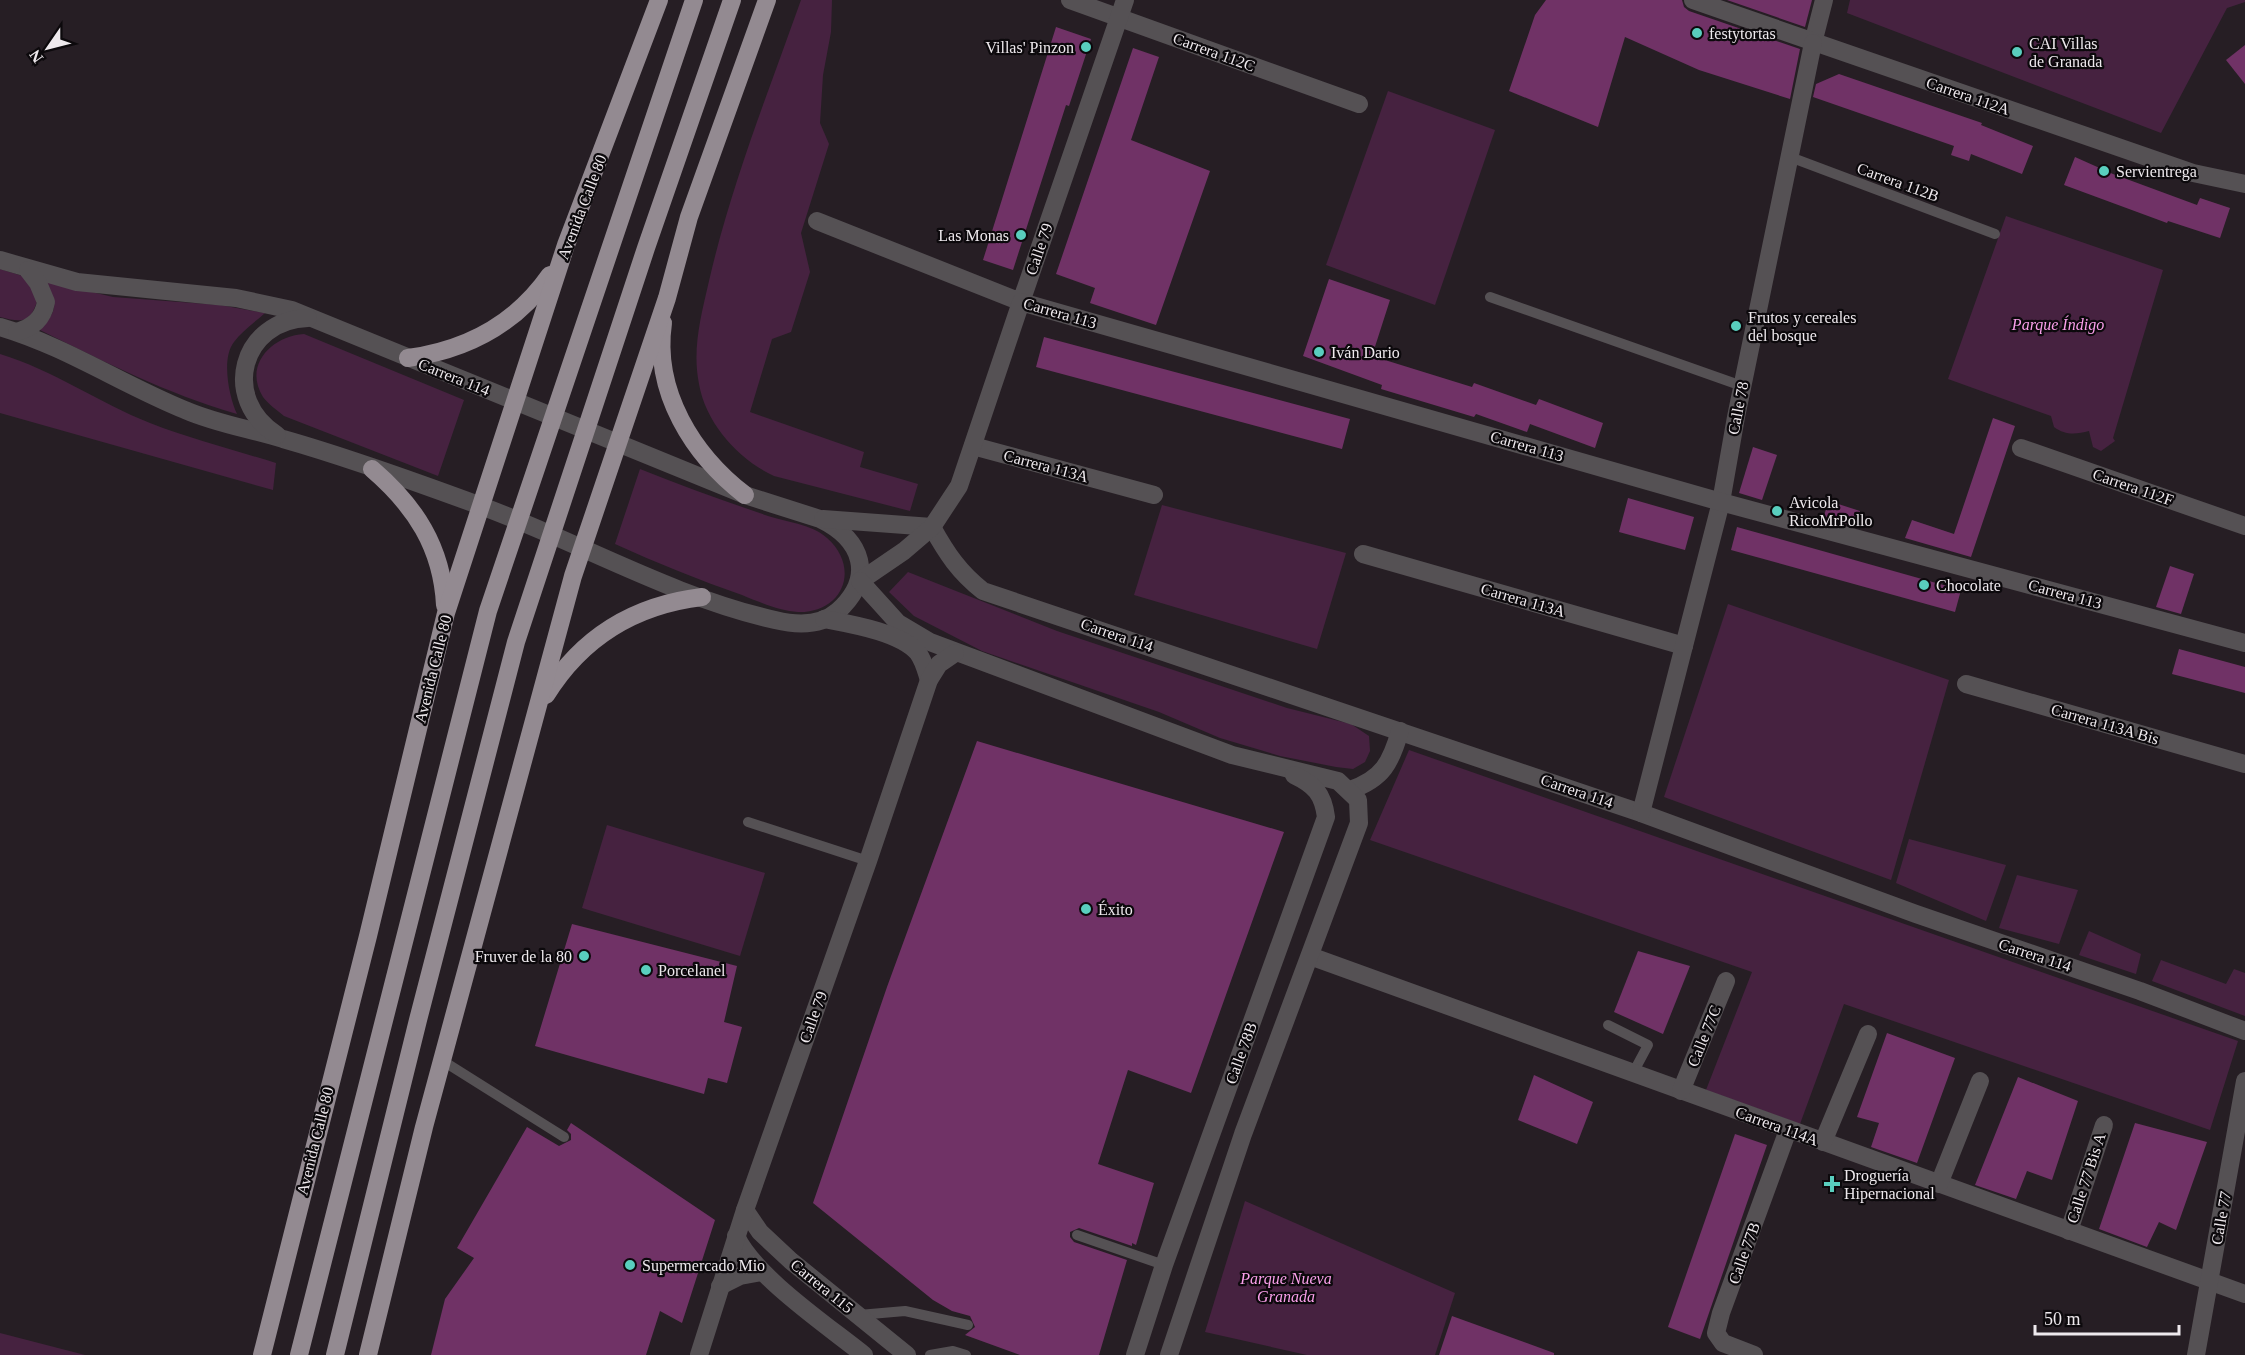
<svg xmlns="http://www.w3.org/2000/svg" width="2245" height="1355" font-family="Georgia,serif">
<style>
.green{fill:#462240}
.building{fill:#703266}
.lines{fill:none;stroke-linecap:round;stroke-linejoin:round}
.service{stroke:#555154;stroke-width:10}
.minor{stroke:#555154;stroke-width:18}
.tertiary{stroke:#555154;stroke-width:18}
.trunk{stroke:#938a91;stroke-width:18}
.poi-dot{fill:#59cebe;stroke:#0c090c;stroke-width:2}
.labels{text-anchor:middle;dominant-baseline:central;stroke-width:4.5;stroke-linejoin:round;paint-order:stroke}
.poi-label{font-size:16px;fill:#eee9ed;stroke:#0c090c;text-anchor:start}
.street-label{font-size:16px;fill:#eee9ed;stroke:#0c090c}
.park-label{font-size:16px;font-style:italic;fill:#fa9fea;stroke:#0c090c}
</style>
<rect width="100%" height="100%" fill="#261e24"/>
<g class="green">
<path d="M 801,0 L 832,0 L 831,32 L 823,75 L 820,123 L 829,144 L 801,233 L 810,272 L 791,332 L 772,339 L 750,412 L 864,452 L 860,467 L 918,484 L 910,511 L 774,476 C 739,460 706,424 699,384 C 692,349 701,316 709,281 C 731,185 768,93 801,0 Z"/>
<path d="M 1850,0 L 2245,0 L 2245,2 L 2227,8 L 2161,133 L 1847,13 Z"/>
<path d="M 1388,91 L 1495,130 L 1435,305 L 1326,265 Z"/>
<path d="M 2006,216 L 2163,270 L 2113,438 L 2115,441 L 2101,451 L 2093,447 L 2089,431 C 2077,434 2066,436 2054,427 L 2051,416 L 1948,379 Z"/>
<path d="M 0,269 L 26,277 L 38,298 C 31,323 23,323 0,317 Z"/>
<path d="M 45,281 L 113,297 L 220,305 L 265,313 C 255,322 242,331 234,342 C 221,358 229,397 237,414 C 165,393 107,363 40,330 C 58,309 58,305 45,281 Z"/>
<path d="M 304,334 L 464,400 L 438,476 L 284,416 C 277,410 268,404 263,397 C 243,365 272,336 304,334 Z"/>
<path d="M 0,354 C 53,370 99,403 150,423 C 191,439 234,450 276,463 L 273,490 L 0,413 Z"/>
<path d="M 640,469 C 682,486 725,501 768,516 C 786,522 812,524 827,538 C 861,568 843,613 798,612 C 780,611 759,602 742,595 C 699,580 657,563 615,544 Z"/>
<path d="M 1162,505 L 1346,553 L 1317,649 L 1134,595 Z"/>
<path d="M 908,572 L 1057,631 L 1287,708 L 1351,724 L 1369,736 L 1370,751 L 1365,762 L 1353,769 L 1336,767 L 1280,756 L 1220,738 L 1159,712 L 982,651 L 914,616 L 889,592 Z"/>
<path d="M 1728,604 L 1949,680 L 1891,880 L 1664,797 Z"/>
<path d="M 1409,750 L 2238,1041 L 2210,1130 L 1844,1004 L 1800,1124 L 1706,1090 L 1752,972 L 1370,840 Z"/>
<path d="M 607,825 L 765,873 L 740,956 L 582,908 Z"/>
<path d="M 1909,839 L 2006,865 L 1986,921 L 1896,883 Z"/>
<path d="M 2017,875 L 2078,890 L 2059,944 L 1999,928 Z"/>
<path d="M 2089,931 L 2141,954 L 2136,974 L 2079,955 Z"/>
<path d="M 2161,960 L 2226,984 L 2234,969 L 2245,973 L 2245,1016 L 2152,981 Z"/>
<path d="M 1245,1201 L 1455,1293 L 1435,1355 L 1307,1355 L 1205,1332 Z"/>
<path d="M 0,1333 L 85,1355 L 0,1355 Z"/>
</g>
<g class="building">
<path d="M 1546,0 L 1682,0 L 1684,7 L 1689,11 L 1800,49 L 1790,99 L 1699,70 L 1625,37 L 1598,127 L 1509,91 L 1535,15 Z"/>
<path d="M 1727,0 L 1812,0 L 1805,27 Z"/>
<path d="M 1056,27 L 1091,39 L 1069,106 L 1066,105 L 1013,270 L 983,260 Z"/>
<path d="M 2245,45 L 2245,84 L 2226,60 Z"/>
<path d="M 1133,48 L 1159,57 L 1131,140 L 1210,171 L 1156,325 L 1090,303 L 1095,288 L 1056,274 Z"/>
<path d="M 1839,74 L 1982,123 L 1981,125 L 2033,146 L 2022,174 L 1971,154 L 1969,161 L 1951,155 L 1954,146 L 1813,97 L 1816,84 Z"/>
<path d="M 2075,157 L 2113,174 L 2197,205 L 2200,198 L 2230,208 L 2220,238 L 2168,221 L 2167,223 L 2064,185 Z"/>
<path d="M 1329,279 L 1390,300 L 1372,356 L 1472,387 L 1474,383 L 1536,405 L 1539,399 L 1603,423 L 1595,448 L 1530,424 L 1527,432 L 1476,414 L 1474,417 L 1381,389 L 1382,385 L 1303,356 Z"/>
<path d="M 1044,337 L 1350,419 L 1342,449 L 1036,367 Z"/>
<path d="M 1993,418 L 2015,426 L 1971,557 L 1905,538 L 1912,520 L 1954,534 Z"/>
<path d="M 1753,447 L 1777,455 L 1762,500 L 1739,493 Z"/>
<path d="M 1628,498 L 1694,517 L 1685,550 L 1619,532 Z"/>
<path d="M 1829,501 L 1860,511 L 1855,526 L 1823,518 Z"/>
<path d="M 1737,527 L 1961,590 L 1955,612 L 1731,550 Z"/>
<path d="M 2170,566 L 2194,574 L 2181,614 L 2156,607 Z"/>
<path d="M 2179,649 L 2245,667 L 2245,693 L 2172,674 Z"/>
<path d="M 977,741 L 1284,832 L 1191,1093 L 1128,1070 L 1098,1164 L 1154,1183 L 1136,1245 L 1132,1243 L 1132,1246 L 1079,1228 L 1070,1232 L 1070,1237 L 1074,1242 L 1127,1260 L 1099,1355 L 1020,1355 L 965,1335 L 975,1327 L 970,1316 L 952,1311 L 933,1300 L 813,1203 L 887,987 Z"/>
<path d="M 572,924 L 737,966 L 724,1022 L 742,1027 L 727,1083 L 708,1078 L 704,1094 L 535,1046 Z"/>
<path d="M 1638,951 L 1690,966 L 1663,1034 L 1614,1012 Z"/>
<path d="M 1887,1033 L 1955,1058 L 1917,1163 L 1871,1147 L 1879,1123 L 1857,1117 Z"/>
<path d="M 1534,1075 L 1593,1102 L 1577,1144 L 1518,1120 Z"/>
<path d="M 2018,1077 L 2078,1101 L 2052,1180 L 2027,1171 L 2016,1199 L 1975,1185 Z"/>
<path d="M 571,1123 L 715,1220 L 682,1323 L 660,1311 L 646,1355 L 431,1355 L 445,1299 L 474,1258 L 457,1248 L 527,1127 L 559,1146 L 571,1140 L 571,1134 L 567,1130 Z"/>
<path d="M 2135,1123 L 2207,1142 L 2176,1230 L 2159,1222 L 2147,1247 L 2099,1229 Z"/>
<path d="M 1735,1134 L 1767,1145 L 1700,1339 L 1668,1327 Z"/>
<path d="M 1452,1316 L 1554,1353 L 1554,1355 L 1439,1355 Z"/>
</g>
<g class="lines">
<g class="service">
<path d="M 1790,157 L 1995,234"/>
<path d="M 1490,297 L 1742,386"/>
<path d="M 748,822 L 868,861"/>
<path d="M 1608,1025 L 1648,1045 L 1633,1073"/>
<path d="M 443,1061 L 564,1137"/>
<path d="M 1077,1235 L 1164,1265"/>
<path d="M 859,1315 L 905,1311 L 968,1325"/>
<path d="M 930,1355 L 953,1351 L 966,1355"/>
</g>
<g class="minor">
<path d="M 1070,0 L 1359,104"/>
<path d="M 1813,43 L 1824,0"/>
<path d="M 817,221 L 1021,302 L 1125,0"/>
<path d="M 973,446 L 1154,495"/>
<path d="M 2021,448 L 2245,526"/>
<path d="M 932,527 C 947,554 959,572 983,591 L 1641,813 L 1916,914 L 2140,991 L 2245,1031"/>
<path d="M 1363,554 L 1684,646"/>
<path d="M 1966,684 L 2245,764"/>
<path d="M 1350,790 C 1383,779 1391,762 1400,731"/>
<path d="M 1641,813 L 1721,502"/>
<path d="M 1310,956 L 2245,1294"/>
<path d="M 1681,1091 L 1726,981"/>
<path d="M 1823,1142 L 1868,1034"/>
<path d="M 1939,1184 L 1980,1081"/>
<path d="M 2069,1231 L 2104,1125"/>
<path d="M 1754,1355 L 1723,1343 L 1716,1333 L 1721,1313 L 1788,1130"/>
<path d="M 2196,1355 L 2245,1081"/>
</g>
<g class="tertiary">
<path d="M 1693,0 L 2193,173 L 2245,184"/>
<path d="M 0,260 L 77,282 L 236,298 L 292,310 L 745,495 L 820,519 C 863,540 875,577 838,611 C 821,626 796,625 775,620 C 673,597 579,542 481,506 C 416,482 350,458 283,439 C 251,429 217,424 185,410 C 123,385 65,346 0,327"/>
<path d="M 17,332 C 33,327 43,319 46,302 L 38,283 L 28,270"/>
<path d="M 277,435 C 220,399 241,320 308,318"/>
<path d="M 1721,502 L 1736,417 L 1813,43"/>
<path d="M 823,519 L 932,527"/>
<path d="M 860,581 L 904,551 L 932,527 L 959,486 L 1021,302 L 1721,502 L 2245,643"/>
<path d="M 860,581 L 898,623 L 930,642 L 1232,755 L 1338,781 L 1358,800 L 1359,823 L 1243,1134 L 1169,1355"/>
<path d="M 824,619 C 850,624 900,632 918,653 C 924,661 926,671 929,680"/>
<path d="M 745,1210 L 760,1232 L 791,1261 L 907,1355"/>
<path d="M 736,1236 C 754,1276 828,1326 864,1355"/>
<path d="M 720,1286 L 740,1276 L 762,1272"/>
<path d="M 699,1355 L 745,1210 L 868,861 L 929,680 L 939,664 L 955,653"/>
<path d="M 1135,1355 L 1164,1265 L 1326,817 C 1323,794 1315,785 1294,775"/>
</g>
<g class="trunk">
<path d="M 663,323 C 653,392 693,455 745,495"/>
<path d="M 408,358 C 467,350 515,325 550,275"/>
<path d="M 372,469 C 415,506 442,547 445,605"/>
<path d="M 546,695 C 582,637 635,605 702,597"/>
<path d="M 262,1355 L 368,936 L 446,613 L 566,245 L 659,0"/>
<path d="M 299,1355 L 488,611 L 694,0"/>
<path d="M 335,1355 L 418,1020 L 516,642 L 646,248 L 732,0"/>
<path d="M 368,1355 L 424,1127 L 573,576 L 667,298 L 689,217 L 767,0"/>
</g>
</g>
<g class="poi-dot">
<circle cx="1697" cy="33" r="6"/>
<circle cx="1086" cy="47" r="6"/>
<circle cx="2017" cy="52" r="6"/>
<circle cx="2104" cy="171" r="6"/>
<circle cx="1021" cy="235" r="6"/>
<circle cx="1736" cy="326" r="6"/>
<circle cx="1319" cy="352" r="6"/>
<circle cx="1777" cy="511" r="6"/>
<circle cx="1924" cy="585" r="6"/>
<circle cx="1086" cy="909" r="6"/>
<circle cx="584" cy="956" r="6"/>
<circle cx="646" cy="970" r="6"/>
<path d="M1829 1175h6v6h6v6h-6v6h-6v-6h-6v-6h6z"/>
<circle cx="630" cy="1265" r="6"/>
</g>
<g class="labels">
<g class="poi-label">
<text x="1709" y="33">festytortas</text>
<text x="2029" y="43">CAI Villas<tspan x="2029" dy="18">de Granada</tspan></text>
<text x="1074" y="47" text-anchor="end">Villas' Pinzon</text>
<text x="2116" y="171">Servientrega</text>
<text x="1009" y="235" text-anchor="end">Las Monas</text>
<text x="1748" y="317">Frutos y cereales<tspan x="1748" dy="18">del bosque</tspan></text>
<text x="1331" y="352">Iván Dario</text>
<text x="1789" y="502">Avicola<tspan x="1789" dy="18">RicoMrPollo</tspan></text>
<text x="1936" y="585">Chocolate</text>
<text x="1098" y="909">Éxito</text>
<text x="572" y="956" text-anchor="end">Fruver de la 80</text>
<text x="658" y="970">Porcelanel</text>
<text x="1844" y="1175">Droguería<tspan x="1844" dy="18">Hipernacional</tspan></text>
<text x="642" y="1265">Supermercado Mio</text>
</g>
<g class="street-label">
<text transform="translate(1214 52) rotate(20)">Carrera 112C</text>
<text transform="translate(1968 96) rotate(19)">Carrera 112A</text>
<text transform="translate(1898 182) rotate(20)">Carrera 112B</text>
<text transform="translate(582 207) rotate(-69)">Avenida Calle 80</text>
<text transform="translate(1039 249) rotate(-71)">Calle 79</text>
<text transform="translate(1060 313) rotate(16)">Carrera 113</text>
<text transform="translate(454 377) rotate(22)">Carrera 114</text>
<text transform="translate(1738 408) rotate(-79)">Calle 78</text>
<text transform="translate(1527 446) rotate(16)">Carrera 113</text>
<text transform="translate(1046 466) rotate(15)">Carrera 113A</text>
<text transform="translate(2133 487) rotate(19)">Carrera 112F</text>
<text transform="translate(2065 594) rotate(15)">Carrera 113</text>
<text transform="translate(1523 600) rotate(16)">Carrera 113A</text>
<text transform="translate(1117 635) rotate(19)">Carrera 114</text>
<text transform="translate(433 669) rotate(-76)">Avenida Calle 80</text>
<text transform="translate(2105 724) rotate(16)">Carrera 113A Bis</text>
<text transform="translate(1577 791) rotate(19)">Carrera 114</text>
<text transform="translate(2035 955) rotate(18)">Carrera 114</text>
<text transform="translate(813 1017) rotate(-70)">Calle 79</text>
<text transform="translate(1704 1036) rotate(-68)">Calle 77C</text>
<text transform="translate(1241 1053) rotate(-70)">Calle 78B</text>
<text transform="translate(1777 1126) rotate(20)">Carrera 114A</text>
<text transform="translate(315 1141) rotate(-76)">Avenida Calle 80</text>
<text transform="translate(2086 1178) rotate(-72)">Calle 77 Bis A</text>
<text transform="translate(2221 1218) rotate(-80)">Calle 77</text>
<text transform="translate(1744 1253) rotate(-70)">Calle 77B</text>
<text transform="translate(822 1286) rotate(39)">Carrera 115</text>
</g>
<g class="park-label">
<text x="2058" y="324">Parque Índigo</text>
<text x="1286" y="1278">Parque Nueva<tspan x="1286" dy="18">Granada</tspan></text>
</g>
</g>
<g transform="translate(48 48) rotate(235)" stroke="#0c090c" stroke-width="4.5" paint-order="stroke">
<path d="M0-4.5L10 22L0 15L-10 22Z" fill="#eee9ed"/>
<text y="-9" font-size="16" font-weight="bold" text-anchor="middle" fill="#eee9ed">N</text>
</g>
<path d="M2035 1325v9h144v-9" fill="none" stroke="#eee9ed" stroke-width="3"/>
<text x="2044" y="1325" font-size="18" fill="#eee9ed" stroke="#0c090c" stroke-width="4.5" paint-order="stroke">50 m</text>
</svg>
